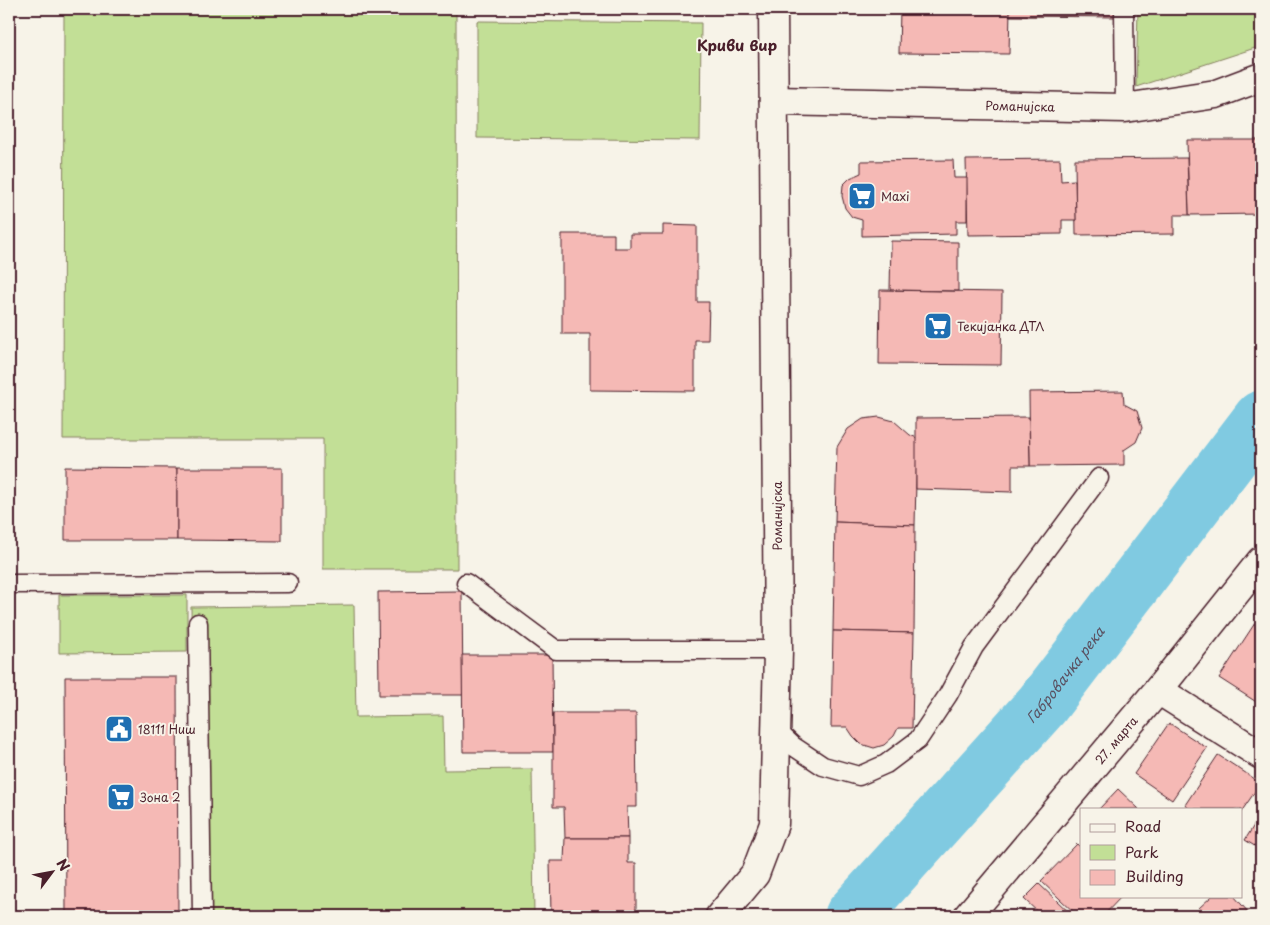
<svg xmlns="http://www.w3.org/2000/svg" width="1270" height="925" font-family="'Playpen Sans',sans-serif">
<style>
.green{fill:#c2df96;stroke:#867f60}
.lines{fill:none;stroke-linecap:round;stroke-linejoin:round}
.river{stroke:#80cae1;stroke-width:55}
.building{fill:#f5b9b5;stroke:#4a1f2b}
.service-casing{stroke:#4a1f2b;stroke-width:21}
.minor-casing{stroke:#4a1f2b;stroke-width:31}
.service{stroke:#f7f3e8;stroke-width:18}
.minor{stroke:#f7f3e8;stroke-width:28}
.labels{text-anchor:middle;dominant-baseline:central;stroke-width:4;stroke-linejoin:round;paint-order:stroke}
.street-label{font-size:12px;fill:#4a1f2b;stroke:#f7f3e8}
.poi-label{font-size:12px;fill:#4a1f2b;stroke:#f7f3e8;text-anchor:start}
.water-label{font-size:14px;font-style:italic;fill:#5a5262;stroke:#f7f3e8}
.quarter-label{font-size:15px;font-weight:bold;fill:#4a1f2b;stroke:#f7f3e8}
</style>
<rect width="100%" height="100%" fill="#f7f3e8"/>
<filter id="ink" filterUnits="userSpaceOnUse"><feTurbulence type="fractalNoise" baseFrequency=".02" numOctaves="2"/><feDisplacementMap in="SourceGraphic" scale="10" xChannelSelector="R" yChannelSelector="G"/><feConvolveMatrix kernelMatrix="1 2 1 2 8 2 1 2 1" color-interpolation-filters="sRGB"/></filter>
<g filter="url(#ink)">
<g class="green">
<path d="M 64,9 L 456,9 L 457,569 L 323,569 L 323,439 L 63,439 Z"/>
<path d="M 1138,9 L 1261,9 L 1261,46 L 1136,87 Z"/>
<path d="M 477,21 L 701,23 L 700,140 L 477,138 Z"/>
<path d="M 59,595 L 187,595 L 187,652 L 59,653 Z"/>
<path d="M 354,605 L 356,717 L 443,716 L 444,770 L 532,769 L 534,916 L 196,916 L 191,607 Z"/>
</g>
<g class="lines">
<path class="river" id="s1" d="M 852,916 L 1042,705 L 1261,418"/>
</g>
<g class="building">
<path d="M 900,9 L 1010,9 L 1009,54 L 899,53 Z"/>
<path d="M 1010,9 L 1122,9 L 1122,17 L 1010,16 Z"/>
<path d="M 1187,140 L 1261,140 L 1261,214 L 1189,215 Z"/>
<path d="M 1187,158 L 1189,215 L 1174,215 L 1174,234 L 1076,235 L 1075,159 Z"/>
<path d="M 1060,159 L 1061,181 L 1075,180 L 1076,220 L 1062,220 L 1062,234 L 968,235 L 966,160 Z"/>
<path d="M 953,160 L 954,178 L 967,178 L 967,221 L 956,221 L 956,234 L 862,236 L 862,220 L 852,217 L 845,208 L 842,196 L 843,185 L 850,178 L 861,173 L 861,161 Z"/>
<path d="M 663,225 L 697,226 L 697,302 L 709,302 L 708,340 L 695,340 L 695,391 L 590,390 L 590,334 L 562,334 L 562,234 L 614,234 L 614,248 L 630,248 L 630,234 L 663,234 Z"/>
<path d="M 891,241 L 958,242 L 958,291 L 890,290 Z"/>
<path d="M 880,290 L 1002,292 L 1001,365 L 879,364 Z"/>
<path d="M 1123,391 L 1124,404 L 1137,411 L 1142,428 L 1136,442 L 1124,450 L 1124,465 L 1030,466 L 1029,392 Z"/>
<path d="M 879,417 L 894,421 L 910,435 L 917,438 L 915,525 L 835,522 L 837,447 L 848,429 L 863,419 Z"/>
<path d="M 1029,417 L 1030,466 L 1012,466 L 1012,492 L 916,489 L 916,418 Z"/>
<path d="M 65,467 L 177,468 L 177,540 L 65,540 Z"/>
<path d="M 177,468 L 282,468 L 282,541 L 177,540 Z"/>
<path d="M 835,522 L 915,525 L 914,633 L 833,631 Z"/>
<path d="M 462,591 L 463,695 L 379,695 L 378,592 Z"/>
<path d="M 1257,620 L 1261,623 L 1261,705 L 1219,678 Z"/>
<path d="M 833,631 L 914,633 L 912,728 L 898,728 L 894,736 L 884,745 L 874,748 L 861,744 L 853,736 L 847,727 L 831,727 Z"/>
<path d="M 462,655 L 552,655 L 553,752 L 463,752 Z"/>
<path d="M 65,677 L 177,677 L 178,916 L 66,916 Z"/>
<path d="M 553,713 L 636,713 L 637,807 L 627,807 L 628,838 L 565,838 L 564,807 L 553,807 Z"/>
<path d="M 1169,723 L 1207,748 L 1172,800 L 1134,774 Z"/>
<path d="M 1218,755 L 1261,783 L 1241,812 L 1241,809 L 1190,809 L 1185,805 Z"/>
<path d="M 1118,789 L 1139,809 L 1099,809 Z"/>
<path d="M 1261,814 L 1261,850 L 1245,840 Z"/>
<path d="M 565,838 L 628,838 L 628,863 L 636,863 L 636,916 L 551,916 L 550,861 L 564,861 Z"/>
<path d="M 1077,844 L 1081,848 L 1081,896 L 1122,896 L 1103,916 L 1078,916 L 1041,881 Z"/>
<path d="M 1039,884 L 1073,916 L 1042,916 L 1024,899 Z"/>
<path d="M 1212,896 L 1234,896 L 1249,913 L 1246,916 L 1206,916 L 1199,908 Z"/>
</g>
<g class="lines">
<defs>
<g id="service">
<path d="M 1124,9 L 1125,108"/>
<path d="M 466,583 L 556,650 L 778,650"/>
<path d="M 9,584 L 288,583"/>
<path d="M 198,623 L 202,916"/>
<path d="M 777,731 L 793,746 L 823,766 L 859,776 L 886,764 L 918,740 L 948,695 L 974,647 L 1099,478"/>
</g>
<g id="minor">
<path id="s2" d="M 774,101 L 1125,108 L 1216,94 L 1261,77"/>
<path d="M 1158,690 L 1261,755"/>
<path d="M 720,916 L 755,874 L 774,824 L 778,650 L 773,9"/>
<path id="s3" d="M 968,916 L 1158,690 L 1261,561"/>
</g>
</defs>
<use href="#service" class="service-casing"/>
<use href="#minor" class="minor-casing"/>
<use href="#service" class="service"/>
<use href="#minor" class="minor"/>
</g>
</g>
<defs>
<symbol id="supermarket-square" viewBox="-11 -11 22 22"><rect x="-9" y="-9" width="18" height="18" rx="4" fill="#1f6fb2" stroke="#f7f3e8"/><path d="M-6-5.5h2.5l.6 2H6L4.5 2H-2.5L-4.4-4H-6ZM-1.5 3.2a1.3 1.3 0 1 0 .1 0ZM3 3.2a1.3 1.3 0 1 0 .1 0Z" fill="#fff"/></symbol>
<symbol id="civic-square" viewBox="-11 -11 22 22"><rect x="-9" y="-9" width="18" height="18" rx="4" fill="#1f6fb2" stroke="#f7f3e8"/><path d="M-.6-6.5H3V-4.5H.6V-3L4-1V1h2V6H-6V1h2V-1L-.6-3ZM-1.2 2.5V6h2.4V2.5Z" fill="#fff"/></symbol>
</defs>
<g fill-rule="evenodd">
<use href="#supermarket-square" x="846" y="180" width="32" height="32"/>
<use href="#supermarket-square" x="922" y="310" width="32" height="32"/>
<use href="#civic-square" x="103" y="713" width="32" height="32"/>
<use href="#supermarket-square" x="105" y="781" width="32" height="32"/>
</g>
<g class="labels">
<g class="street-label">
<text stroke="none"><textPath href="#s2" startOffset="246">Романијска</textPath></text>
<text transform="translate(777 516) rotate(-90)">Романијска</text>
<text stroke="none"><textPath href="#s3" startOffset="230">27. марта</textPath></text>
</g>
<g class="poi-label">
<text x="881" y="196">Maxi</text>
<text x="957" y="326">Текијанка ДТЛ</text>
<text x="138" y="729">18111 Ниш</text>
<text x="140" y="797">Зона 2</text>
</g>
<g class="water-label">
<text stroke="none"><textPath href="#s1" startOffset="322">Габровачка река</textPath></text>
</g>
<g class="quarter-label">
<text x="737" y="44">Криви вир</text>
</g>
</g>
<rect width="1270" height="925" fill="none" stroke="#f7f3e8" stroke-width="30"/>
<rect x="15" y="15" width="1240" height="895" fill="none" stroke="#4a1f2b" stroke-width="2" filter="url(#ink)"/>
<rect x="1080" y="808" width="162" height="90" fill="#f7f3e8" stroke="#b29e9c"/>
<rect x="1090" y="824" width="25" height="8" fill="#f7f3e8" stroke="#b29e9c"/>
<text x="1125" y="832" font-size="15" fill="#4a1f2b">Road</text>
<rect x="1090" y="845" width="25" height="15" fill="#c2df96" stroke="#b29e9c"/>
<text x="1125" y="858" font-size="15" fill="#4a1f2b">Park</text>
<rect x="1090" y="870" width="25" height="15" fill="#f5b9b5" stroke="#b29e9c"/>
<text x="1125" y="882" font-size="15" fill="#4a1f2b">Building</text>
<g transform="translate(52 872) rotate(58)" stroke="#f7f3e8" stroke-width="4" paint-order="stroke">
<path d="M0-4L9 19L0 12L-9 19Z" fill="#4a1f2b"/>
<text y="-8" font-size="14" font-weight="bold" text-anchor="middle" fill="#4a1f2b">N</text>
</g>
</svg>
